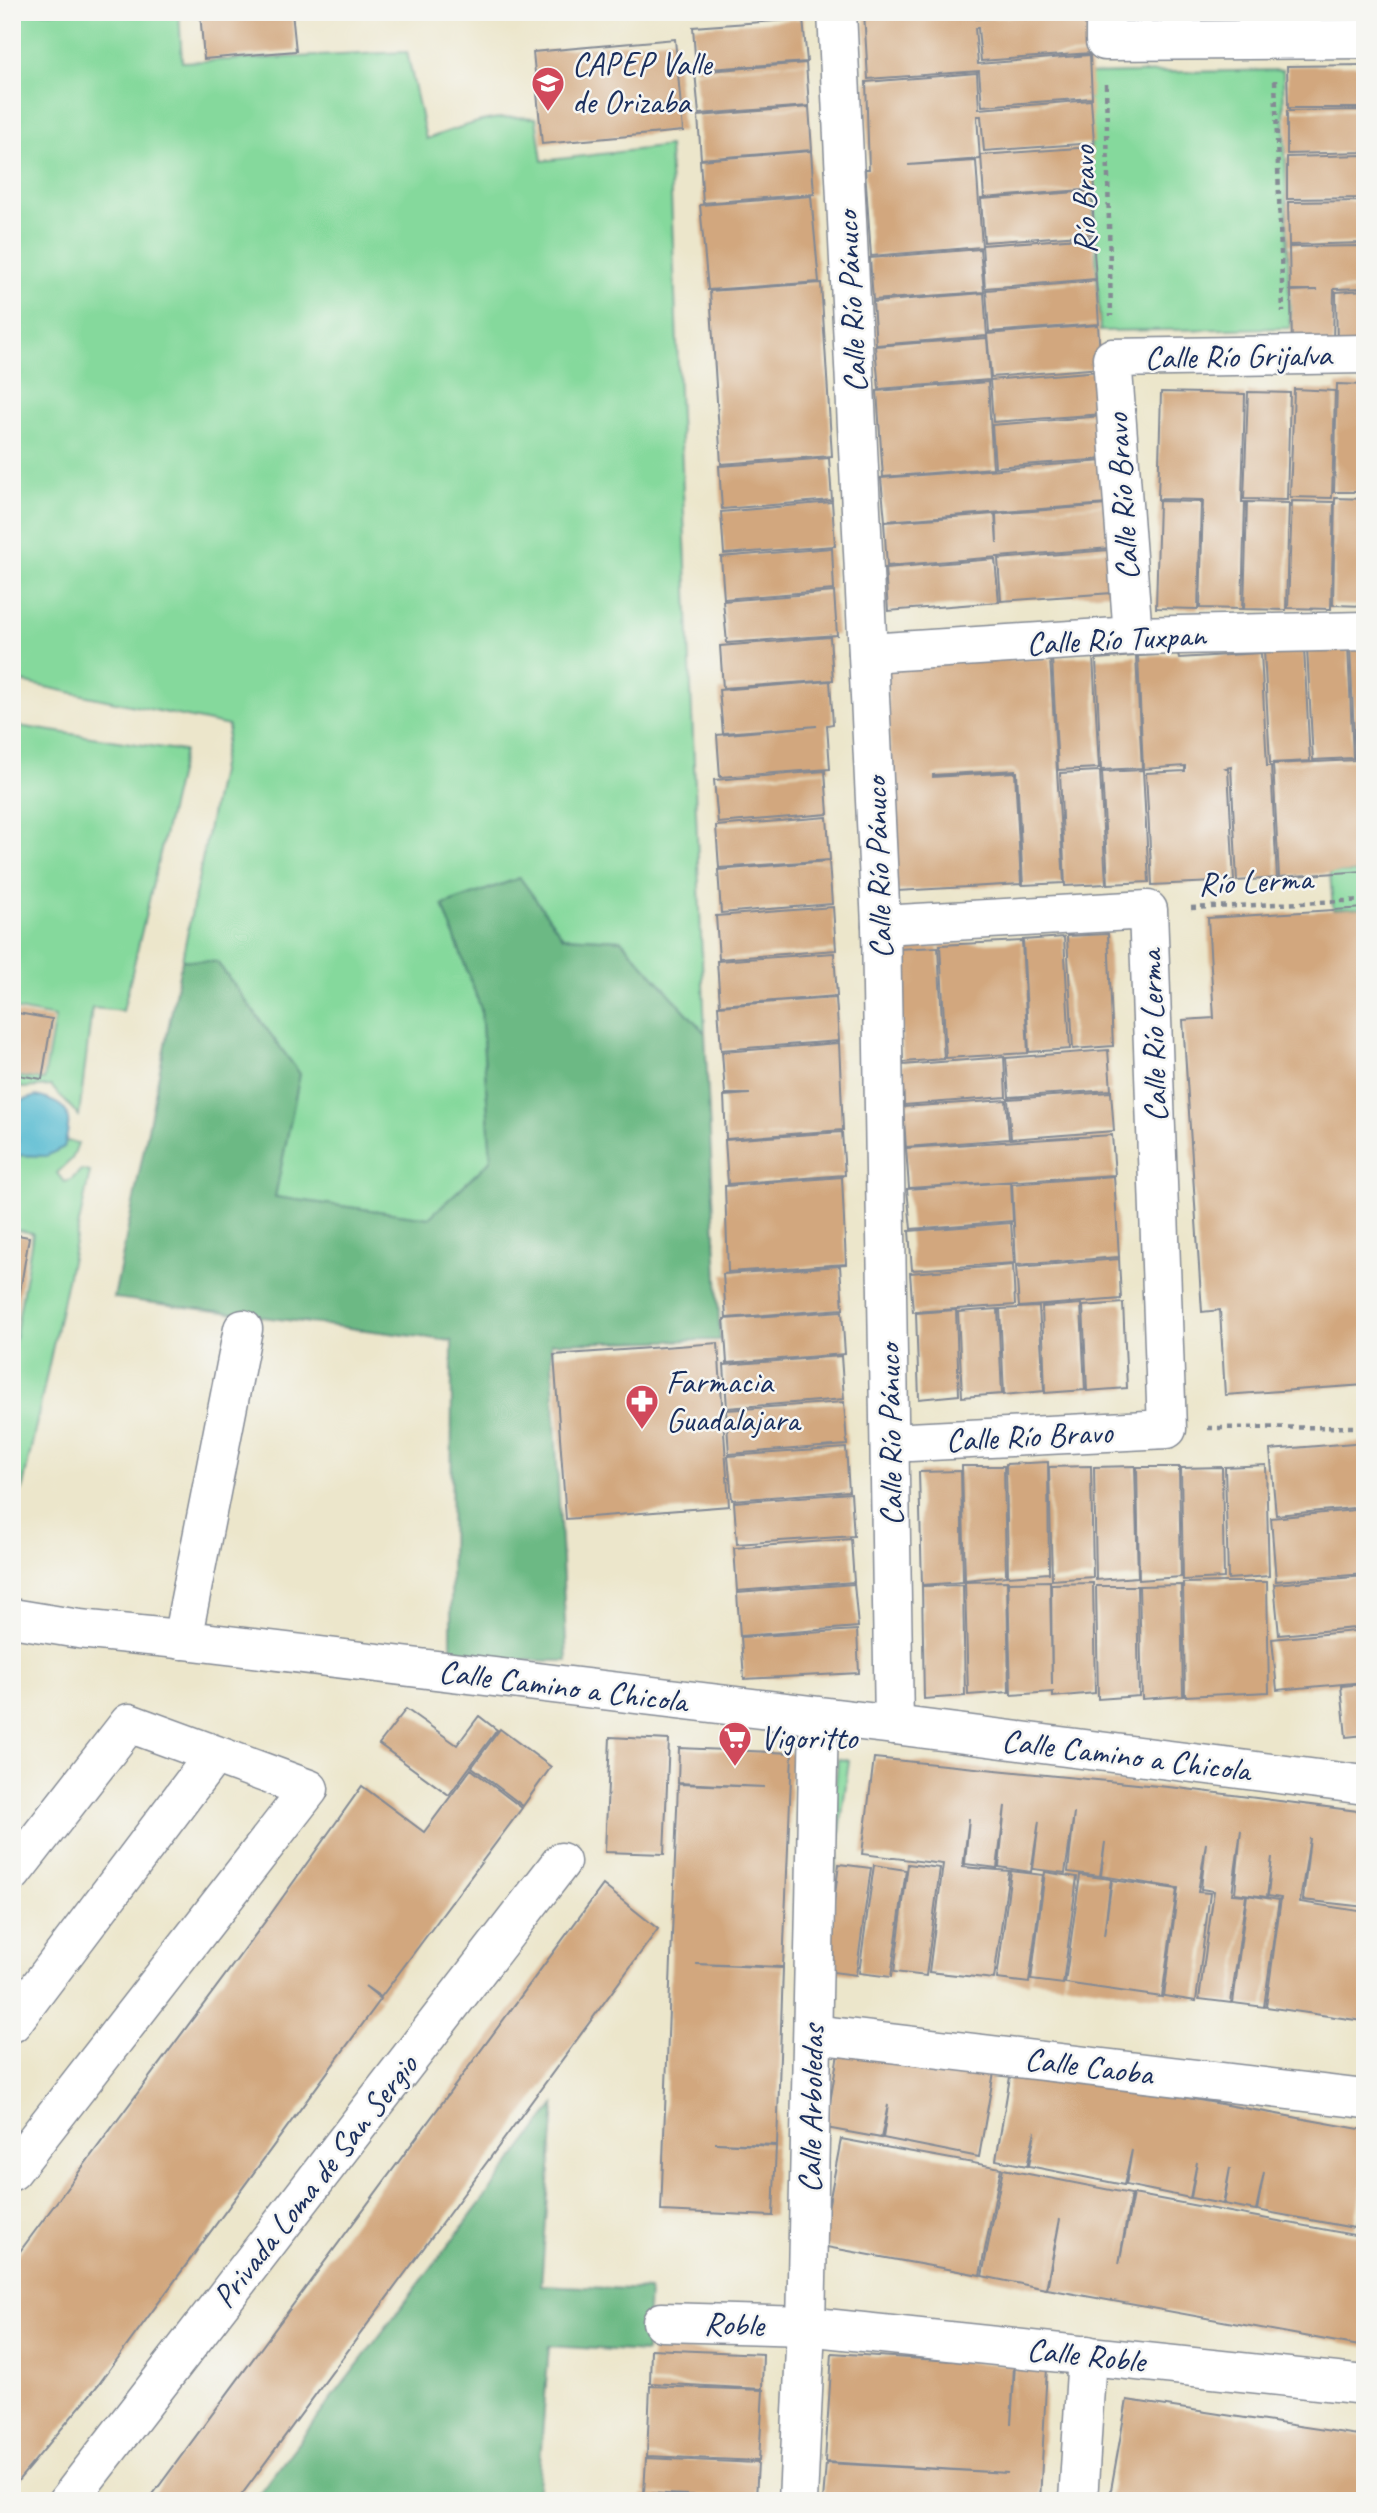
<svg xmlns="http://www.w3.org/2000/svg" width="1377" height="2513" font-family="Caveat,sans-serif">
<style>
.green{fill:#85d99c;stroke:#50847d;stroke-width:2}
.forest{fill:#6cb984;stroke:#447471;stroke-width:2}
.water{fill:#52b9d0;stroke:#367497;stroke-width:2}
.building{fill:#d2a77e;fill-rule:evenodd}
.lines{fill:none;stroke-linecap:round;stroke-linejoin:round}
.minor-casing{stroke:#848a94;stroke-width:41}
.tertiary-casing{stroke:#848a94;stroke-width:41}
.path{stroke:#848a94;stroke-width:4.5;stroke-dasharray:5 5;stroke-linecap:butt}
.minor{stroke:#fff;stroke-width:38}
.tertiary{stroke:#fff;stroke-width:38}
.labels{text-anchor:middle;dominant-baseline:central;stroke-width:5;stroke-linejoin:round;paint-order:stroke}
.poi-label{font-size:33px;fill:#1b2f5e;stroke:#f6f6f2;text-anchor:start}
.street-label{font-size:33px;fill:#1b2f5e;stroke:#f6f6f2}
</style>
<rect width="100%" height="100%" fill="#f6f6f2"/>
<filter id="ink" filterUnits="userSpaceOnUse"><feTurbulence type="fractalNoise" baseFrequency=".0143" numOctaves="2"/><feDisplacementMap in="SourceGraphic" scale="14" xChannelSelector="R" yChannelSelector="G"/><feConvolveMatrix kernelMatrix="1 2 1 2 8 2 1 2 1" color-interpolation-filters="sRGB"/></filter>
<filter id="wash" filterUnits="userSpaceOnUse"><feTurbulence type="fractalNoise" baseFrequency=".00686" numOctaves="4" result="noise"/><feDisplacementMap in="SourceGraphic" scale="28" xChannelSelector="R" yChannelSelector="G"/><feGaussianBlur stdDeviation="1.57" result="paint"/><feColorMatrix in="noise" values="0 0 0 0 0 0 0 0 0 0 0 0 0 0 0 0 0 1.4 0 .05"/><feComposite in="paint" operator="in"/></filter>
<g filter="url(#wash)">
<rect width="100%" height="100%" fill="#ece6cb"/>
<g class="green">
<path d="M 12,12 L 179,12 L 182,62 L 407,52 L 426,139 C 470,124 489,114 536,118 L 542,161 L 669,146 L 705,1033 L 621,940 L 563,937 L 520,878 L 443,905 L 481,1009 L 491,1160 L 429,1218 L 275,1197 L 300,1074 L 217,962 L 182,960 L 229,726 L 12,680 Z"/>
<path d="M 1283,70 L 1290,328 L 1100,331 L 1087,74 Z"/>
<path d="M 12,725 L 184,751 L 123,1011 L 92,1008 L 79,1116 L 51,1086 L 23,1088 L 12,1085 L 12,1076 L 44,1080 L 55,1017 L 12,1009 Z"/>
<path d="M 1365,872 L 1365,908 L 1333,909 L 1330,873 Z"/>
<path d="M 66,1141 L 78,1143 L 72,1159 L 57,1173 L 64,1182 L 71,1180 L 81,1170 L 90,1172 L 22,1491 L 12,1496 L 12,1356 L 33,1233 L 12,1229 L 12,1164 L 17,1155 L 46,1156 L 64,1147 Z"/>
<path d="M 838,1759 L 849,1760 L 826,1944 L 821,1944 Z"/>
</g>
<g class="forest">
<path d="M 520,878 L 563,937 L 621,940 L 705,1033 L 720,1340 L 551,1343 L 567,1661 L 451,1659 L 452,1341 L 114,1298 L 182,960 L 217,962 L 300,1074 L 275,1197 L 429,1218 L 491,1160 L 481,1009 L 443,905 Z"/>
<path d="M 555,2105 L 541,2285 L 649,2290 L 646,2352 L 549,2346 L 538,2488 L 528,2501 L 254,2501 Z"/>
</g>
<path class="water" d="M 36,1096 C 70,1104 73,1114 64,1147 L 46,1156 L 17,1155 L 18,1137 L 12,1133 L 12,1099 L 21,1101 Z"/>
<g id="blocks">
<g class="building">
<path d="M 200,12 L 292,12 L 296,51 L 204,59 Z"/>
<path d="M 864,12 L 976,12 L 977,19 L 1088,12 L 1091,53 L 981,61 L 978,28 L 975,28 L 978,64 L 1090,55 L 1092,98 L 982,106 L 979,71 L 868,79 Z"/>
<path d="M 1340,12 L 1365,12 L 1365,24 L 1341,26 Z"/>
<path d="M 803,19 L 807,62 L 696,70 L 693,27 Z"/>
<path d="M 675,39 L 683,131 L 542,144 L 533,52 Z"/>
<path d="M 806,63 L 809,106 L 699,114 L 695,72 Z"/>
<path d="M 1365,65 L 1365,108 L 1288,108 L 1287,66 Z"/>
<path d="M 977,73 L 979,109 L 1091,100 L 1094,143 L 984,151 L 981,116 L 977,116 L 980,159 L 908,165 L 976,161 L 982,247 L 871,256 L 865,169 L 869,169 L 866,82 Z"/>
<path d="M 809,107 L 812,150 L 701,159 L 698,116 Z"/>
<path d="M 1365,110 L 1365,152 L 1287,154 L 1287,111 Z"/>
<path d="M 1092,147 L 1095,189 L 984,198 L 981,155 Z"/>
<path d="M 811,151 L 814,194 L 703,203 L 700,160 Z"/>
<path d="M 1365,155 L 1365,198 L 1287,199 L 1287,157 Z"/>
<path d="M 1092,191 L 1094,234 L 984,242 L 981,199 Z"/>
<path d="M 811,196 L 819,282 L 708,290 L 700,205 Z"/>
<path d="M 1365,201 L 1365,243 L 1289,245 L 1288,202 Z"/>
<path d="M 1093,237 L 1096,279 L 985,288 L 982,245 Z"/>
<path d="M 1365,246 L 1365,288 L 1334,289 L 1333,346 L 1292,349 L 1291,291 L 1318,290 L 1290,290 L 1289,247 Z"/>
<path d="M 980,249 L 984,292 L 873,300 L 870,258 Z"/>
<path d="M 1096,281 L 1099,324 L 989,332 L 986,290 Z"/>
<path d="M 821,283 L 832,456 L 721,464 L 710,291 Z"/>
<path d="M 1365,290 L 1365,347 L 1337,349 L 1336,292 Z"/>
<path d="M 984,293 L 987,336 L 876,345 L 873,302 Z"/>
<path d="M 1098,325 L 1101,368 L 991,377 L 987,334 Z"/>
<path d="M 987,338 L 990,380 L 879,389 L 875,346 Z"/>
<path d="M 1100,371 L 1104,414 L 993,422 L 990,380 Z"/>
<path d="M 988,382 L 993,468 L 883,477 L 877,391 Z"/>
<path d="M 1337,384 L 1365,385 L 1365,492 L 1334,492 Z"/>
<path d="M 1294,389 L 1335,391 L 1332,498 L 1290,497 Z"/>
<path d="M 1161,392 L 1245,394 L 1242,502 L 1245,502 L 1242,609 L 1200,608 L 1203,500 L 1158,499 Z"/>
<path d="M 1248,392 L 1290,393 L 1287,500 L 1244,499 Z"/>
<path d="M 1102,416 L 1105,459 L 995,467 L 992,425 Z"/>
<path d="M 829,458 L 832,500 L 722,509 L 719,466 Z"/>
<path d="M 1104,461 L 1107,504 L 885,521 L 881,478 Z"/>
<path d="M 1335,498 L 1365,499 L 1365,606 L 1333,605 Z"/>
<path d="M 1159,501 L 1201,502 L 1198,609 L 1156,608 Z"/>
<path d="M 1292,501 L 1334,502 L 1331,609 L 1288,608 Z"/>
<path d="M 832,502 L 835,546 L 724,554 L 721,512 Z"/>
<path d="M 1247,502 L 1289,503 L 1286,610 L 1244,609 Z"/>
<path d="M 1107,505 L 1110,548 L 887,566 L 884,522 L 995,514 L 997,543 L 996,514 Z"/>
<path d="M 832,548 L 834,590 L 724,599 L 721,557 Z"/>
<path d="M 1109,550 L 1112,593 L 1001,601 L 998,559 Z"/>
<path d="M 995,559 L 999,602 L 888,611 L 885,568 Z"/>
<path d="M 834,592 L 837,635 L 727,643 L 723,601 Z"/>
<path d="M 830,637 L 833,680 L 723,688 L 720,646 Z"/>
<path d="M 1348,646 L 1353,758 L 1313,760 L 1307,648 Z"/>
<path d="M 1365,646 L 1365,871 L 1279,877 L 1273,764 L 1355,760 L 1350,647 Z"/>
<path d="M 1304,648 L 1310,761 L 1270,763 L 1264,650 Z"/>
<path d="M 1261,653 L 1267,766 L 1271,766 L 1277,878 L 1237,881 L 1231,767 L 1226,768 L 1228,769 L 1234,881 L 1152,885 L 1146,773 L 1185,771 L 1185,766 L 1143,769 L 1138,656 L 1178,654 L 1179,658 Z"/>
<path d="M 1093,656 L 1099,768 L 1058,770 L 1052,658 Z"/>
<path d="M 1136,656 L 1142,768 L 1101,770 L 1096,659 Z"/>
<path d="M 1050,658 L 1064,883 L 1023,885 L 1017,772 L 1015,772 L 1021,884 L 897,891 L 886,665 ZM 1015,770 L 1015,772 L 933,777 L 933,775 Z"/>
<path d="M 830,681 L 833,724 L 827,725 L 830,769 L 720,777 L 717,735 L 817,726 L 723,733 L 719,690 Z"/>
<path d="M 1143,770 L 1149,882 L 1108,884 L 1102,772 Z"/>
<path d="M 825,771 L 828,814 L 718,823 L 714,780 Z"/>
<path d="M 1100,771 L 1106,884 L 1065,886 L 1060,773 Z"/>
<path d="M 827,817 L 830,860 L 719,868 L 716,826 Z"/>
<path d="M 829,861 L 832,904 L 721,913 L 718,870 Z"/>
<path d="M 833,907 L 836,950 L 719,959 L 716,916 Z"/>
<path d="M 1365,908 L 1365,1385 L 1225,1395 L 1220,1310 L 1202,1312 L 1183,1020 L 1214,1018 L 1208,918 Z"/>
<path d="M 1108,934 L 1113,1046 L 1073,1049 L 1067,936 Z"/>
<path d="M 1064,937 L 1070,1049 L 1029,1052 L 1023,940 Z"/>
<path d="M 1022,941 L 1028,1053 L 946,1058 L 940,945 Z"/>
<path d="M 938,947 L 944,1059 L 903,1062 L 897,949 Z"/>
<path d="M 834,953 L 837,996 L 720,1005 L 717,961 Z"/>
<path d="M 836,998 L 839,1041 L 721,1050 L 718,1006 Z"/>
<path d="M 12,1012 L 52,1019 L 42,1079 L 12,1074 Z"/>
<path d="M 839,1043 L 843,1130 L 726,1139 L 724,1096 L 750,1094 L 725,1094 L 722,1052 Z"/>
<path d="M 1108,1050 L 1111,1090 L 1009,1097 L 1006,1058 Z"/>
<path d="M 1004,1057 L 1006,1097 L 904,1105 L 902,1065 Z"/>
<path d="M 1111,1092 L 1114,1131 L 1011,1139 L 1008,1099 Z"/>
<path d="M 1006,1100 L 1009,1139 L 906,1147 L 903,1107 Z"/>
<path d="M 842,1132 L 845,1175 L 728,1184 L 725,1140 Z"/>
<path d="M 1112,1135 L 1115,1175 L 909,1188 L 906,1148 Z"/>
<path d="M 1114,1176 L 1119,1257 L 1016,1265 L 1012,1184 Z"/>
<path d="M 842,1177 L 846,1264 L 728,1272 L 725,1186 Z"/>
<path d="M 1011,1182 L 1013,1221 L 911,1229 L 907,1189 Z"/>
<path d="M 1011,1223 L 1014,1263 L 912,1270 L 909,1231 Z"/>
<path d="M 12,1234 L 29,1237 L 14,1328 L 12,1327 Z"/>
<path d="M 1119,1259 L 1121,1299 L 1019,1307 L 1016,1267 Z"/>
<path d="M 1013,1265 L 1015,1305 L 913,1312 L 910,1273 Z"/>
<path d="M 840,1266 L 843,1309 L 726,1318 L 723,1274 Z"/>
<path d="M 1123,1303 L 1127,1388 L 1087,1391 L 1083,1306 Z"/>
<path d="M 1081,1304 L 1085,1390 L 1045,1393 L 1042,1307 Z"/>
<path d="M 1039,1307 L 1044,1391 L 1004,1395 L 1000,1309 Z"/>
<path d="M 998,1309 L 1002,1394 L 962,1397 L 958,1312 Z"/>
<path d="M 956,1310 L 959,1395 L 919,1399 L 916,1313 Z"/>
<path d="M 842,1311 L 845,1354 L 727,1363 L 724,1319 Z"/>
<path d="M 718,1343 L 729,1506 L 566,1519 L 554,1355 Z"/>
<path d="M 841,1356 L 844,1399 L 727,1408 L 724,1365 Z"/>
<path d="M 844,1402 L 847,1445 L 729,1454 L 726,1410 Z"/>
<path d="M 1365,1442 L 1365,1507 L 1276,1515 L 1270,1450 Z"/>
<path d="M 846,1448 L 849,1491 L 732,1500 L 728,1456 Z"/>
<path d="M 1048,1462 L 1049,1573 L 1008,1576 L 1006,1464 Z"/>
<path d="M 1266,1465 L 1269,1576 L 1228,1579 L 1225,1467 Z"/>
<path d="M 962,1466 L 1004,1466 L 1006,1576 L 965,1580 Z"/>
<path d="M 1091,1466 L 1093,1577 L 1052,1580 L 1049,1467 Z"/>
<path d="M 1135,1466 L 1138,1577 L 1096,1580 L 1094,1467 Z"/>
<path d="M 1137,1467 L 1179,1467 L 1181,1577 L 1139,1580 Z"/>
<path d="M 1222,1467 L 1224,1578 L 1183,1580 L 1181,1468 Z"/>
<path d="M 961,1471 L 963,1582 L 922,1585 L 919,1472 Z"/>
<path d="M 851,1493 L 854,1536 L 737,1544 L 734,1502 Z"/>
<path d="M 1365,1509 L 1365,1574 L 1276,1581 L 1271,1518 Z"/>
<path d="M 851,1539 L 854,1582 L 737,1591 L 734,1548 Z"/>
<path d="M 1365,1576 L 1365,1627 L 1279,1635 L 1274,1584 Z"/>
<path d="M 1007,1581 L 1009,1692 L 968,1695 L 965,1582 Z"/>
<path d="M 1050,1581 L 1052,1685 L 1051,1584 L 1093,1583 L 1095,1693 L 1053,1697 L 1053,1692 L 1011,1695 L 1008,1582 Z"/>
<path d="M 1225,1582 L 1267,1582 L 1269,1692 L 1185,1696 L 1183,1583 Z"/>
<path d="M 854,1584 L 858,1627 L 740,1636 L 737,1593 Z"/>
<path d="M 963,1585 L 965,1696 L 924,1699 L 922,1586 Z"/>
<path d="M 1181,1585 L 1183,1696 L 1142,1699 L 1139,1586 Z"/>
<path d="M 1096,1586 L 1137,1586 L 1139,1696 L 1098,1699 Z"/>
<path d="M 857,1630 L 859,1673 L 744,1679 L 741,1637 Z"/>
<path d="M 1365,1630 L 1365,1682 L 1277,1690 L 1272,1639 Z"/>
<path d="M 1365,1684 L 1365,1735 L 1346,1737 L 1341,1686 Z"/>
<path d="M 406,1709 L 457,1745 L 479,1716 L 497,1730 L 449,1795 L 379,1744 Z"/>
<path d="M 500,1729 L 551,1767 L 523,1806 L 472,1767 Z"/>
<path d="M 610,1737 L 669,1740 L 664,1854 L 605,1852 Z"/>
<path d="M 679,1748 L 792,1753 L 783,1967 L 696,1964 L 783,1968 L 777,2145 L 715,2143 L 776,2146 L 773,2216 L 661,2211 L 678,1784 L 765,1787 L 678,1783 Z"/>
<path d="M 874,1758 L 1178,1788 L 1365,1812 L 1365,1907 L 1303,1900 L 1310,1838 L 1300,1902 L 1365,1912 L 1363,2021 L 1266,2007 L 1281,1898 L 1268,1896 L 1272,1857 L 1267,1897 L 1235,1893 L 1241,1830 L 1232,1894 L 1246,1895 L 1231,2003 L 1199,1999 L 1214,1891 L 1201,1889 L 1206,1843 L 1198,1892 L 1210,1893 L 1196,2001 L 1164,1996 L 1178,1888 L 1101,1876 L 1105,1842 L 1100,1876 L 1068,1872 L 1074,1813 L 1065,1873 L 1033,1869 L 1039,1821 L 1031,1872 L 999,1867 L 1005,1806 L 997,1868 L 965,1864 L 969,1818 L 963,1867 L 1009,1871 L 994,1979 L 929,1972 L 943,1864 L 862,1854 Z"/>
<path d="M 471,1769 L 522,1808 L 381,1997 L 365,1986 L 381,1999 L 99,2384 L 12,2488 L 12,2262 L 270,1915 L 362,1786 L 424,1832 Z"/>
<path d="M 839,1864 L 871,1868 L 856,1975 L 825,1971 Z"/>
<path d="M 908,1864 L 940,1868 L 926,1976 L 894,1972 Z"/>
<path d="M 874,1865 L 906,1870 L 891,1977 L 859,1973 Z"/>
<path d="M 1011,1871 L 1043,1875 L 1029,1983 L 997,1979 Z"/>
<path d="M 1045,1872 L 1077,1877 L 1063,1984 L 1031,1980 Z"/>
<path d="M 1080,1875 L 1111,1879 L 1104,1936 L 1112,1880 L 1177,1889 L 1162,1997 L 1065,1983 Z"/>
<path d="M 603,1885 L 658,1929 L 507,2135 L 237,2501 L 148,2501 Z"/>
<path d="M 1247,1895 L 1279,1900 L 1264,2007 L 1233,2003 Z"/>
<path d="M 839,2047 L 994,2072 L 979,2157 L 883,2138 L 888,2105 L 881,2138 L 826,2128 Z"/>
<path d="M 1011,2071 L 1177,2096 L 1365,2130 L 1365,2171 L 1354,2228 L 1257,2210 L 1264,2172 L 1256,2210 L 1224,2204 L 1230,2168 L 1223,2204 L 1191,2198 L 1197,2162 L 1190,2198 L 1126,2185 L 1132,2150 L 1124,2185 L 1029,2166 L 1035,2131 L 1027,2166 L 996,2160 Z"/>
<path d="M 841,2139 L 1001,2168 L 980,2275 L 821,2246 Z"/>
<path d="M 1003,2169 L 1131,2194 L 1119,2264 L 1133,2194 L 1365,2237 L 1365,2347 L 1047,2289 L 1060,2219 L 1046,2289 L 982,2276 Z"/>
<path d="M 651,2349 L 763,2354 L 762,2389 L 650,2383 Z"/>
<path d="M 832,2353 L 1014,2365 L 1011,2424 L 1015,2365 L 1047,2367 L 1040,2501 L 823,2501 L 826,2463 L 1008,2473 L 825,2462 Z"/>
<path d="M 650,2386 L 763,2390 L 759,2461 L 647,2456 Z"/>
<path d="M 1127,2400 L 1365,2436 L 1365,2501 L 1109,2501 Z"/>
<path d="M 646,2458 L 758,2463 L 756,2498 L 644,2493 Z"/>
<path d="M 642,2494 L 741,2499 L 741,2501 L 642,2501 Z"/>
</g>
</g>
</g>
<g filter="url(#ink)">
<use href="#blocks" fill-opacity="0" stroke="#848a94" stroke-width="2"/>
<g class="lines">
<defs>
<g id="minor">
<path d="M 837,12 L 881,925 L 894,1725"/>
<path d="M 1105,12 L 1105,41 L 1365,39"/>
<path d="M 1133,636 L 1112,358 L 1365,354"/>
<path d="M 868,653 L 1133,636 L 1365,631"/>
<path d="M 881,925 L 1148,910 L 1167,1429 L 890,1443"/>
<path d="M 182,1640 L 243,1329"/>
<path d="M 12,1873 L 129,1723 L 309,1789 L 12,2171"/>
<path d="M 12,2023 L 214,1755"/>
<path d="M 813,2034 L 1365,2099"/>
<path d="M 662,2322 L 806,2326 L 1365,2385"/>
<path d="M 68,2501 L 561,1862"/>
<path d="M 798,2501 L 806,2326 L 819,1717"/>
<path d="M 1078,2501 L 1087,2355"/>
</g>
<path id="tertiary" d="M 12,1618 L 79,1629 L 169,1638 L 894,1725 L 1365,1785"/>
</defs>
<use href="#minor" class="minor-casing"/>
<use href="#tertiary" class="tertiary-casing"/>
<g class="path">
<path d="M 1275,80 L 1283,312"/>
<path d="M 1106,84 L 1111,316"/>
<path d="M 1191,908 L 1365,900"/>
<path d="M 1208,1428 L 1365,1427"/>
</g>
<use href="#minor" class="minor"/>
<use href="#tertiary" class="tertiary"/>
</g>
</g>
<defs>
<symbol id="school-pin" viewBox="-11 -11 22 30"><path d="M0 17L-7.5 6A9.5 9.5 0 1 1 7.5 6Z" fill="#d1495b" stroke="#f6f6f2"/><path d="M0-5L7-2L0 1L-7-2ZM-4 1L0 2.5L4 1V4Q0 6-4 4Z" fill="#fff"/></symbol>
<symbol id="pharmacy-pin" viewBox="-11 -11 22 30"><path d="M0 17L-7.5 6A9.5 9.5 0 1 1 7.5 6Z" fill="#d1495b" stroke="#f6f6f2"/><path d="M-2-6h4v4h4v4h-4v4h-4v-4h-4v-4h4Z" fill="#fff"/></symbol>
<symbol id="supermarket-pin" viewBox="-11 -11 22 30"><path d="M0 17L-7.5 6A9.5 9.5 0 1 1 7.5 6Z" fill="#d1495b" stroke="#f6f6f2"/><path d="M-6-5.5h2.5l.6 2H6L4.5 2H-2.5L-4.4-4H-6ZM-1.5 3.2a1.3 1.3 0 1 0 .1 0ZM3 3.2a1.3 1.3 0 1 0 .1 0Z" fill="#fff"/></symbol>
</defs>
<g fill-rule="evenodd">
<use href="#school-pin" x="529" y="64" width="38" height="52"/>
<use href="#pharmacy-pin" x="623" y="1382" width="38" height="52"/>
<use href="#supermarket-pin" x="716" y="1719" width="38" height="52"/>
</g>
<g class="labels">
<g class="poi-label">
<text x="572" y="64">CAPEP Valle<tspan x="572" dy="38">de Orizaba</tspan></text>
<text x="666" y="1382">Farmacia<tspan x="666" dy="38">Guadalajara</tspan></text>
<text x="760" y="1738">Vigoritto</text>
</g>
<g class="street-label">
<text transform="translate(1084 200) rotate(-91)">Río Bravo</text>
<text transform="translate(851 302) rotate(-93)">Calle Río Pánuco</text>
<text transform="translate(1238 356) rotate(-1)">Calle Río Grijalva</text>
<text transform="translate(1122 497) rotate(-94)">Calle Río Bravo</text>
<text transform="translate(1116 639) rotate(-3)">Calle Río Tuxpan</text>
<text transform="translate(878 868) rotate(-92)">Calle Río Pánuco</text>
<text transform="translate(1255 881) rotate(-3)">Río Lerma</text>
<text transform="translate(1153 1036) rotate(-92)">Calle Río Lerma</text>
<text transform="translate(890 1435) rotate(-91)">Calle Río Pánuco</text>
<text transform="translate(1029 1436) rotate(-3)">Calle Río Bravo</text>
<text transform="translate(563 1686) rotate(7)">Calle Camino a Chicola</text>
<text transform="translate(1126 1755) rotate(7)">Calle Camino a Chicola</text>
<text transform="translate(1089 2066) rotate(7)">Calle Caoba</text>
<text transform="translate(811 2109) rotate(-89)">Calle Arboledas</text>
<text transform="translate(315 2181) rotate(-52)">Privada Loma de San Sergio</text>
<text transform="translate(734 2324) rotate(2)">Roble</text>
<text transform="translate(1086 2355) rotate(6)">Calle Roble</text>
</g>
</g>
<rect width="1377" height="2513" fill="none" stroke="#f6f6f2" stroke-width="42"/>
</svg>
